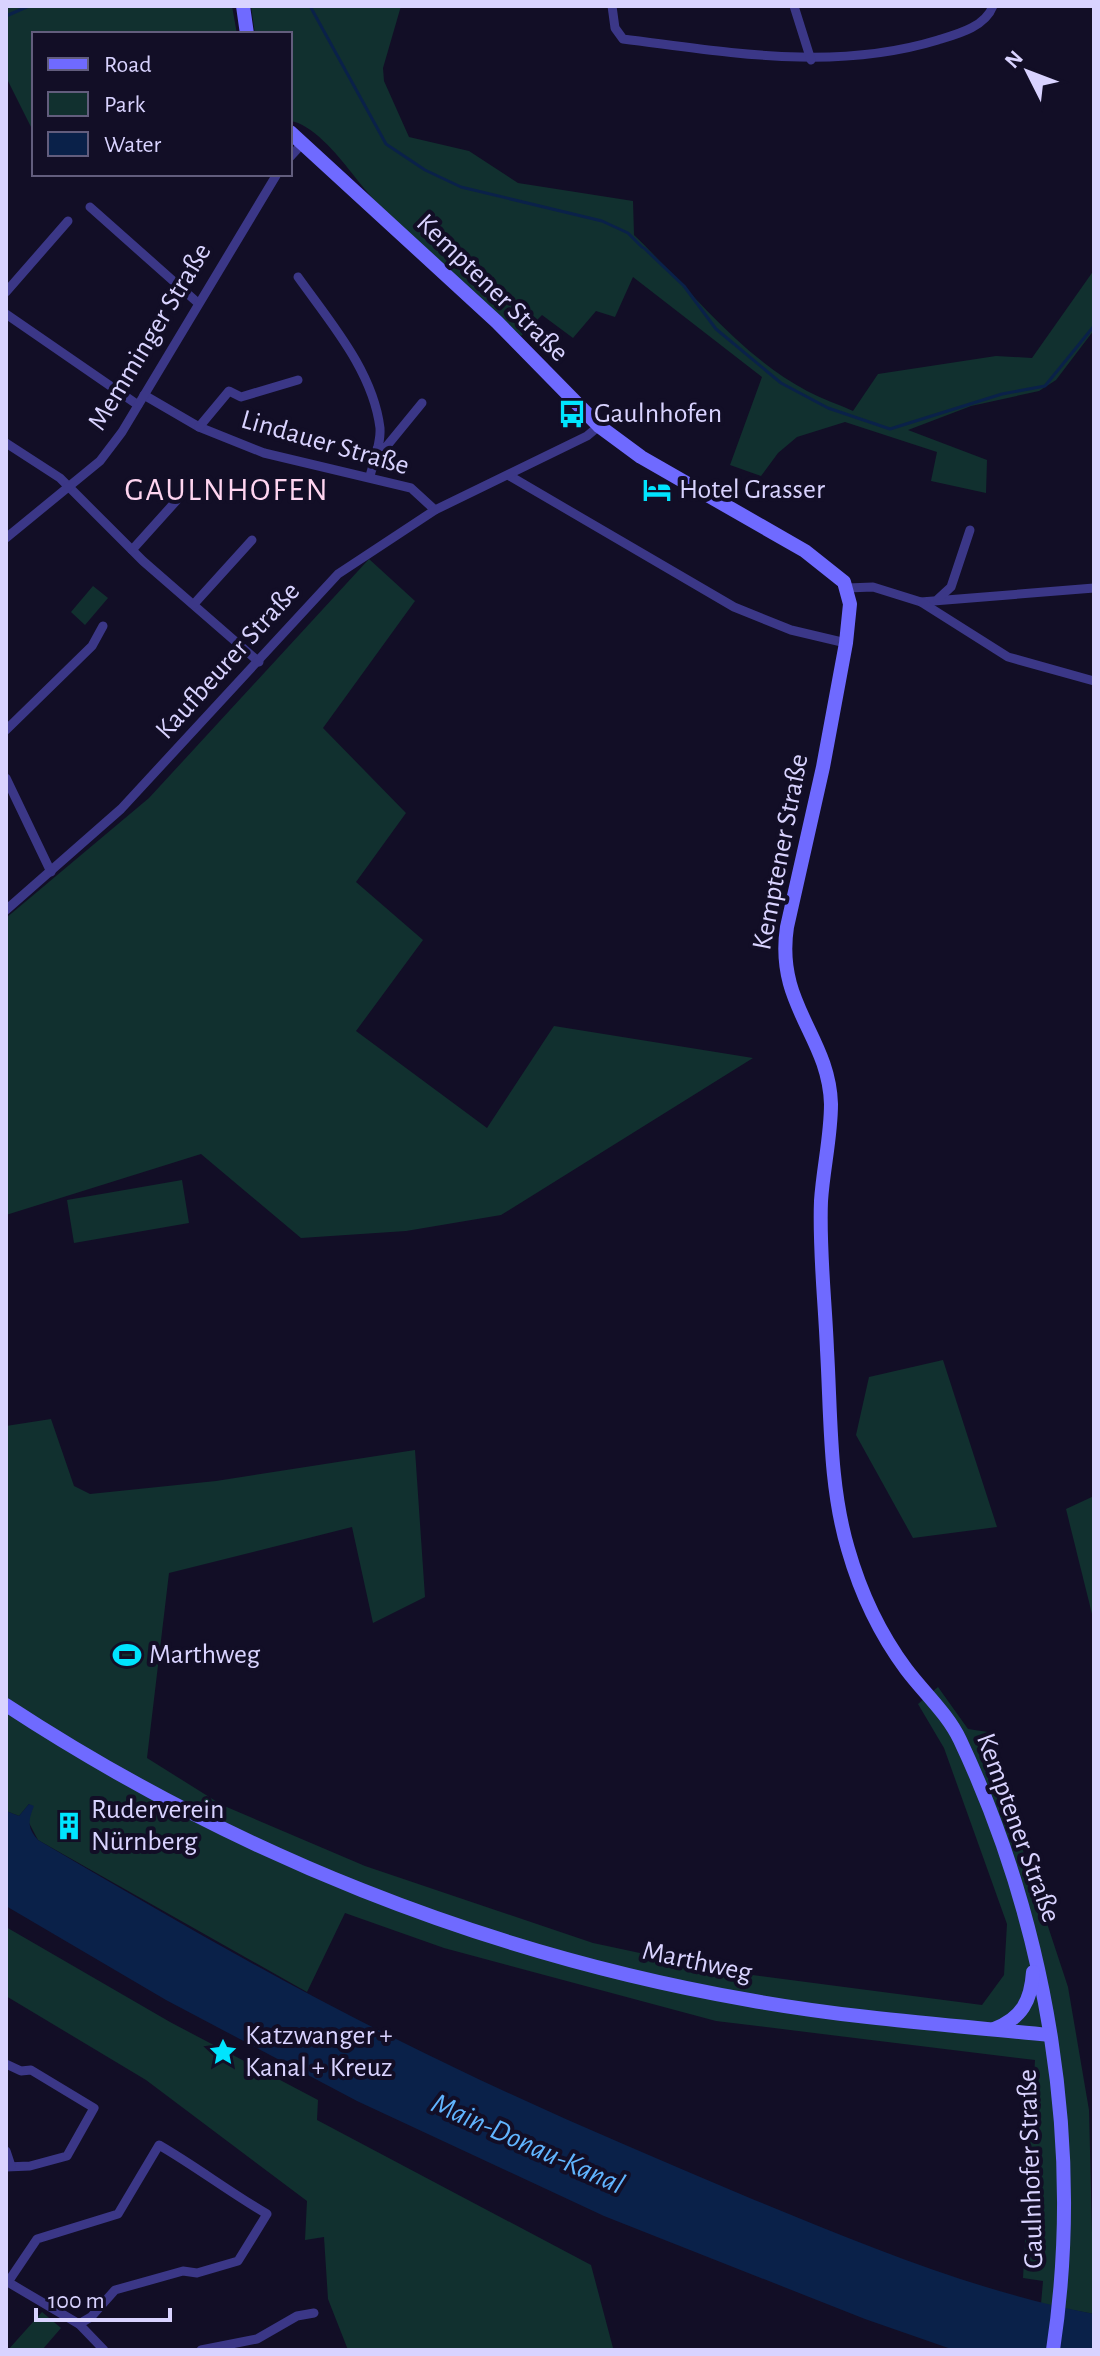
<svg xmlns="http://www.w3.org/2000/svg" width="1100" height="2356" font-family="'Alegreya Sans',sans-serif">
<style>
.green{fill:#11302f}
.water{fill:#0a2149}
.lines{fill:none;stroke-linecap:round;stroke-linejoin:round}
.stream{stroke:#0a2149;stroke-width:3}
.street{stroke:#3b3787;stroke-width:9}
.secondary{stroke:#6f6aff;stroke-width:14}
.labels{text-anchor:middle;dominant-baseline:central;stroke-width:8;stroke-linejoin:round;paint-order:stroke}
.street-label{font-size:28px;fill:#d9d3ff;stroke:#120e26}
.poi-label{font-size:28px;fill:#d9d3ff;stroke:#120e26;text-anchor:start}
.water-label{font-size:30px;font-style:italic;fill:#61b5ff;stroke:#120e26}
.quarter-label{font-size:32px;letter-spacing:2px;fill:#ffd5f0;stroke:#120e26}
</style>
<rect width="100%" height="100%" fill="#120e26"/>
<g class="green">
<path d="M 13,6 L 232,6 L 237,34 L 34,34 L 34,133 L 6,77 L 6,9 Z"/>
<path d="M 251,6 L 401,6 L 383,68 L 384,81 L 409,137 L 469,151 L 518,183 L 633,201 L 634,235 C 689,288 739,355 807,391 C 822,399 838,404 853,411 L 878,374 L 996,356 L 1032,358 L 1094,270 L 1094,330 L 1056,380 L 1039,391 L 971,406 L 908,430 L 987,460 L 986,493 L 931,481 L 937,452 L 845,422 L 797,437 L 778,453 L 761,476 L 730,465 L 762,377 L 633,277 L 615,317 L 596,311 L 573,338 L 542,315 L 521,336 C 462,283 398,234 351,172 C 338,155 311,123 290,121 L 290,34 L 255,34 Z"/>
<path d="M 369,559 L 415,601 L 323,728 L 406,813 L 356,882 L 423,940 L 356,1031 L 487,1128 L 554,1026 L 753,1058 L 501,1215 L 406,1231 L 301,1238 L 201,1154 L 6,1215 L 6,918 L 149,798 Z"/>
<path d="M 93,586 L 108,598 L 85,625 L 71,612 Z"/>
<path d="M 182,1180 L 189,1223 L 74,1243 L 67,1200 Z"/>
<path d="M 943,1360 L 997,1527 L 913,1538 L 856,1435 L 869,1377 Z"/>
<path d="M 51,1419 L 74,1486 L 90,1494 L 216,1481 L 415,1450 L 425,1597 L 373,1623 L 352,1527 L 169,1573 L 147,1758 L 222,1805 L 365,1866 L 593,1943 L 729,1972 L 982,2005 L 1004,1975 L 1007,1924 L 944,1748 L 918,1704 L 938,1687 L 968,1729 L 988,1732 L 999,1742 L 998,1775 L 1068,1987 L 1089,2110 L 1094,2314 L 1041,2304 L 1043,2281 L 1023,2278 L 1035,2060 L 716,2021 L 444,1948 L 345,1913 L 307,1992 L 38,1840 L 28,1821 L 33,1807 L 29,1804 L 19,1816 L 6,1811 L 6,1426 Z"/>
<path d="M 1094,1496 L 1094,1622 L 1066,1509 Z"/>
<path d="M 6,1927 L 170,2022 L 318,2100 L 317,2120 L 591,2265 L 613,2348 L 622,2350 L 348,2350 L 328,2299 L 324,2237 L 305,2240 L 307,2201 L 146,2080 L 6,1996 Z"/>
<path d="M 42,2312 L 61,2328 L 42,2350 L 8,2350 Z"/>
</g>
<path class="water" d="M 29,1804 L 34,1806 C 28,1821 27,1827 38,1840 C 154,1908 271,1977 392,2037 C 507,2095 626,2146 745,2196 C 859,2243 973,2291 1094,2314 L 1094,2350 L 954,2350 L 865,2319 L 604,2216 L 357,2101 L 166,2000 L 6,1906 L 6,1811 L 19,1816 Z"/>
<g class="lines">
<g class="stream">
<path d="M 310,6 L 386,144 L 425,170 L 461,187 L 602,221 L 628,233 L 642,247"/>
<path d="M 6,16 L 29,6"/>
<path d="M 644,248 L 684,286 L 716,329 L 781,383 L 828,408 L 890,429 L 1002,394 L 1045,386 L 1094,326"/>
</g>
<g class="street">
<path d="M 612,6 L 615,28 L 623,39 C 729,52 833,72 938,40 C 958,34 985,27 993,6"/>
<path d="M 794,6 L 811,60"/>
<path d="M 290,157 L 301,145"/>
<path d="M 90,207 L 198,303"/>
<path d="M 298,277 C 330,322 373,371 380,428 C 381,443 374,461 370,476"/>
<path d="M 6,292 L 68,221"/>
<path d="M 6,314 L 138,405"/>
<path d="M 144,395 L 199,427 L 264,453 L 411,488 L 435,510"/>
<path d="M 199,427 L 229,391 L 241,397 L 298,380"/>
<path d="M 6,443 L 60,478 L 143,561 L 259,662"/>
<path d="M 377,449 L 386,447 L 422,403"/>
<path d="M 508,475 L 734,607 L 791,630 L 846,643"/>
<path d="M 6,538 L 100,461 L 122,432 L 277,174"/>
<path d="M 132,550 L 177,500"/>
<path d="M 847,588 L 873,587 L 921,602 L 1094,588"/>
<path d="M 938,599 L 951,587 L 970,530"/>
<path d="M 921,602 L 1008,657 L 1094,681"/>
<path d="M 194,604 L 252,540"/>
<path d="M 6,730 L 92,646 L 103,626"/>
<path d="M 6,778 L 51,872"/>
<path d="M 6,910 L 121,809 L 338,574 L 435,510 L 587,436 L 599,426"/>
<path d="M 6,2064 L 21,2071 L 31,2070 L 94,2108 L 67,2156 L 30,2166 L 6,2167"/>
<path d="M 6,2151 L 11,2166"/>
<path d="M 6,2281 L 79,2324 L 104,2350"/>
<path d="M 8,2282 L 37,2239 L 118,2214 L 159,2145 C 197,2167 229,2192 267,2214 L 238,2261 L 197,2273 L 183,2271 L 115,2290 L 91,2317 L 79,2324"/>
<path d="M 201,2350 L 257,2339 L 297,2316 L 314,2313"/>
</g>
<g class="secondary">
<path d="M 243,6 L 247,34"/>
<path d="M 290,132 L 497,322 L 599,426 L 641,457 L 805,551 L 844,582 L 850,604 L 846,643 L 823,767 L 787,927 C 775,1005 829,1036 831,1104 C 831,1137 823,1169 821,1201 C 819,1250 825,1300 827,1350 C 831,1416 829,1485 848,1549 C 860,1591 880,1634 906,1669 C 924,1693 947,1713 960,1740 C 1048,1927 1084,2146 1053,2350"/>
<path d="M 6,1705 C 230,1852 485,1954 749,2000 C 849,2018 949,2025 1050,2035"/>
<path d="M 994,2029 C 1022,2018 1031,2001 1033,1972"/>
</g>
</g>
<defs>
<symbol id="bus-bare" viewBox="-9 -9 18 18"><path d="M-5-6H5V4H4V6H2V4H-2V6H-4V4H-5ZM-3.5-4V0h7V-4ZM-3.5 1.2v1.5H-2V1.2ZM2 1.2v1.5H3.5V1.2Z" fill="#00e4fe" stroke="#120e26" stroke-width="2.5" paint-order="stroke"/></symbol>
<symbol id="hotel-bare" viewBox="-9 -9 18 18"><path d="M-6-4.5h1.5V1H6V5H4.5V3h-9V5H-6ZM-4 0a1.8 1.8 0 1 1 3.6 0ZM.5 0V-2.5h3Q6-2.5 6 0Z" fill="#00e4fe" stroke="#120e26" stroke-width="2.5" paint-order="stroke"/></symbol>
<symbol id="stadium-bare" viewBox="-9 -9 18 18"><path d="M0-5a6.5 5 0 1 0 0 10a6.5 5 0 1 0 0-10ZM-3.5-1.8h7v3.6h-7Z" fill="#00e4fe" stroke="#120e26" stroke-width="2.5" paint-order="stroke"/></symbol>
<symbol id="building-bare" viewBox="-9 -9 18 18"><path d="M-4-6H4V6H1V3H-1V6H-4ZM-2.5-4.3h1.7v1.8h-1.7ZM.8-4.3h1.7v1.8H.8ZM-2.5-1h1.7V.8h-1.7ZM.8-1h1.7V.8H.8Z" fill="#00e4fe" stroke="#120e26" stroke-width="2.5" paint-order="stroke"/></symbol>
<symbol id="sight-bare" viewBox="-9 -9 18 18"><path d="M0-6L1.8-2.2L6-1.7L2.9 1.2L3.7 5.4L0 3.3L-3.7 5.4L-2.9 1.2L-6-1.7L-1.8-2.2Z" fill="#00e4fe" stroke="#120e26" stroke-width="2.5" paint-order="stroke"/></symbol>
</defs>
<g fill-rule="evenodd">
<use href="#bus-bare" x="552" y="394" width="40" height="40"/>
<use href="#hotel-bare" x="637" y="470" width="40" height="40"/>
<use href="#stadium-bare" x="107" y="1635" width="40" height="40"/>
<use href="#building-bare" x="49" y="1806" width="40" height="40"/>
<use href="#sight-bare" x="203" y="2032" width="40" height="40"/>
</g>
<g class="labels">
<g class="street-label">
<text transform="translate(492 288) rotate(44)">Kemptener Straße</text>
<text transform="translate(150 337) rotate(-59)">Memminger Straße</text>
<text transform="translate(325 443) rotate(16)">Lindauer Straße</text>
<text transform="translate(228 661) rotate(-48)">Kaufbeurer Straße</text>
<text transform="translate(781 852) rotate(-79)">Kemptener Straße</text>
<text transform="translate(1018 1828) rotate(70)">Kemptener Straße</text>
<text transform="translate(697 1962) rotate(12)">Marthweg</text>
<text transform="translate(1031 2169) rotate(-92)">Gaulnhofer Straße</text>
</g>
<g class="poi-label">
<text x="594" y="414">Gaulnhofen</text>
<text x="679" y="490">Hotel Grasser</text>
<text x="149" y="1655">Marthweg</text>
<text x="91" y="1810">Ruderverein<tspan x="91" dy="32">Nürnberg</tspan></text>
<text x="245" y="2036">Katzwanger +<tspan x="245" dy="32">Kanal + Kreuz</tspan></text>
</g>
<g class="water-label">
<text transform="translate(528 2144) rotate(24)">Main-Donau-Kanal</text>
</g>
<g class="quarter-label">
<text x="227" y="490">GAULNHOFEN</text>
</g>
</g>
<rect width="1100" height="2356" fill="none" stroke="#d9d3ff" stroke-width="16"/>
<rect x="32" y="32" width="260" height="144" fill="#120e26" stroke="#625d7d" stroke-width="2"/>
<rect x="48" y="58" width="40" height="12" fill="#6f6aff" stroke="#625d7d" stroke-width="2"/>
<text x="104" y="72" font-size="24" fill="#d9d3ff">Road</text>
<rect x="48" y="92" width="40" height="24" fill="#11302f" stroke="#625d7d" stroke-width="2"/>
<text x="104" y="112" font-size="24" fill="#d9d3ff">Park</text>
<rect x="48" y="132" width="40" height="24" fill="#0a2149" stroke="#625d7d" stroke-width="2"/>
<text x="104" y="152" font-size="24" fill="#d9d3ff">Water</text>
<g transform="translate(1028 72) rotate(312)" stroke="#120e26" stroke-width="6" paint-order="stroke">
<path d="M0-6L14 30L0 20L-14 30Z" fill="#d9d3ff"/>
<text y="-12" font-size="22" font-weight="bold" text-anchor="middle" fill="#d9d3ff">N</text>
</g>
<path d="M36 2308v12h134v-12" fill="none" stroke="#d9d3ff" stroke-width="4"/>
<text x="48" y="2308" font-size="24" fill="#d9d3ff" stroke="#120e26" stroke-width="6" paint-order="stroke">100 m</text>
</svg>
